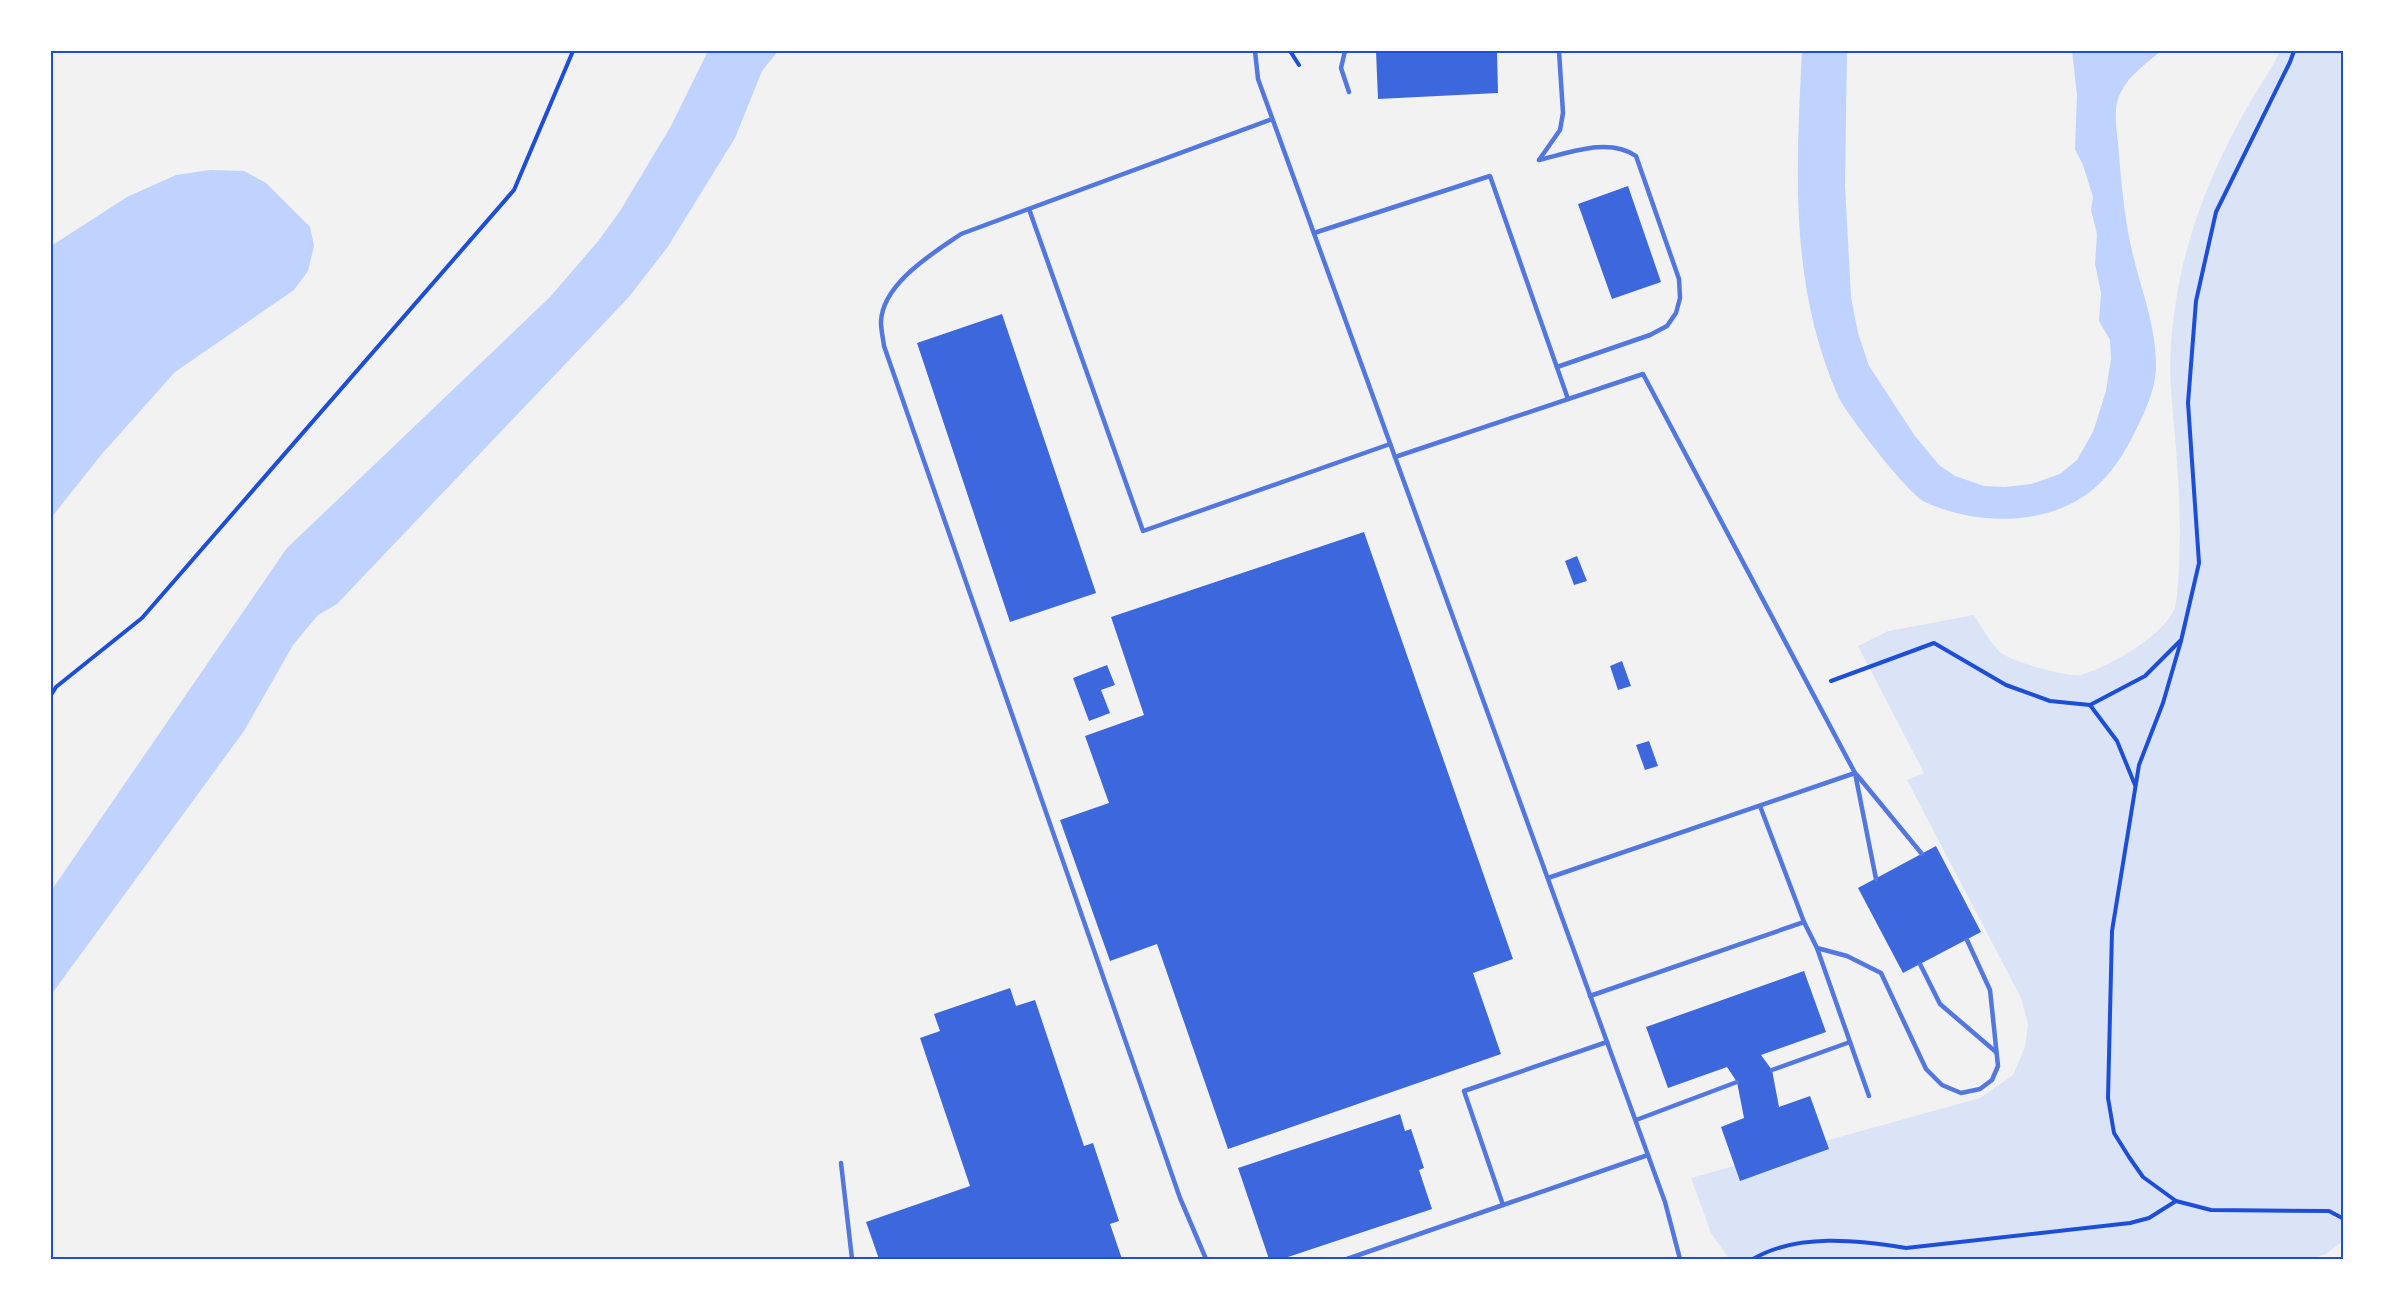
<svg xmlns="http://www.w3.org/2000/svg" width="2395" height="1310" font-family="'IBM Plex Sans',sans-serif">
<style>
.green{fill:#dbe4f7}
.water{fill:#bfd3fe}
.building{fill:#3d67dc}
.lines{fill:none;stroke-linecap:round;stroke-linejoin:round}
.path{stroke:#1d4ed8;stroke-width:4}
.service{stroke:#5277de;stroke-width:4.5}
.neatline{fill:none;stroke:#1d4ed8;stroke-width:2}
</style>
<rect width="100%" height="100%" fill="#f2f2f2"/>
<path class="green" d="M 2280,51 L 2344,51 L 2344,1240 L 2326,1254 L 2311,1259 L 1729,1259 L 1711,1233 L 1691,1178 L 1980,1098 L 2013,1075 L 2025,1047 L 2028,1024 L 2021,998 L 1907,780 L 1924,773 L 1858,646 L 1888,631 L 1974,615 C 1982,627 1990,642 2000,652 C 2009,661 2069,678 2081,675 C 2110,666 2158,639 2173,612 C 2178,603 2178,578 2179,567 C 2182,505 2176,452 2171,391 C 2168,354 2173,314 2180,278 C 2192,222 2212,172 2239,122 C 2252,97 2268,76 2280,51 Z"/>
<g class="water">
<path d="M 708,51 L 778,51 L 762,71 L 735,138 L 667,248 L 628,298 L 337,604 L 318,615 L 293,645 L 244,731 L 51,995 L 51,891 L 227,635 L 287,548 L 550,297 L 599,240 L 620,211 L 671,126 Z"/>
<path d="M 1802,51 L 1847,51 L 1845,186 L 1851,297 L 1858,333 L 1869,366 L 1915,436 L 1939,465 L 1955,476 L 1984,486 L 2005,487 L 2031,484 L 2060,474 L 2077,460 L 2093,432 L 2106,391 L 2111,359 L 2110,340 L 2099,321 L 2101,293 L 2095,264 L 2097,234 L 2091,210 L 2093,197 L 2083,165 L 2075,149 L 2077,95 L 2072,51 L 2161,51 C 2147,63 2129,75 2121,92 C 2113,106 2116,127 2118,143 C 2121,179 2124,216 2132,251 C 2141,290 2157,328 2156,369 C 2155,391 2144,414 2134,434 C 2126,450 2115,468 2102,481 C 2058,527 1979,527 1925,502 C 1908,494 1847,415 1838,396 C 1789,284 1796,170 1802,51 Z"/>
<path d="M 210,170 L 244,171 L 266,183 L 310,227 L 314,246 L 308,271 L 294,290 L 175,372 L 101,455 L 51,518 L 51,246 L 127,197 L 176,175 Z"/>
</g>
<g class="building">
<path d="M 1376,51 L 1497,51 L 1498,93 L 1378,99 Z"/>
<path d="M 1628,186 L 1661,282 L 1612,299 L 1578,204 Z"/>
<path d="M 1002,314 L 1096,593 L 1010,622 L 917,343 Z"/>
<path d="M 1364,532 L 1513,959 L 1473,973 L 1501,1054 L 1228,1149 L 1157,944 L 1110,961 L 1060,820 L 1109,803 L 1085,736 L 1144,715 L 1111,617 Z"/>
<path d="M 1577,556 L 1587,581 L 1574,585 L 1565,561 Z"/>
<path d="M 1622,661 L 1631,686 L 1618,690 L 1610,666 Z"/>
<path d="M 1107,665 L 1115,685 L 1101,690 L 1110,713 L 1089,721 L 1073,678 Z"/>
<path d="M 1649,741 L 1658,766 L 1645,770 L 1636,745 Z"/>
<path d="M 1936,846 L 1981,932 L 1903,973 L 1858,888 Z"/>
<path d="M 1804,971 L 1826,1032 L 1761,1055 L 1772,1070 L 1779,1107 L 1810,1096 L 1829,1149 L 1740,1181 L 1721,1127 L 1744,1118 L 1737,1082 L 1727,1067 L 1668,1088 L 1646,1027 Z"/>
<path d="M 1010,988 L 1016,1006 L 1035,1000 L 1084,1146 L 1093,1143 L 1119,1221 L 1110,1224 L 1122,1259 L 879,1259 L 866,1222 L 970,1186 L 920,1038 L 940,1031 L 934,1014 Z"/>
<path d="M 1400,1114 L 1405,1131 L 1411,1129 L 1424,1168 L 1419,1170 L 1432,1209 L 1282,1259 L 1269,1259 L 1238,1168 Z"/>
</g>
<g class="lines">
<g class="path">
<path d="M 1290,51 L 1299,65"/>
<path d="M 2294,51 L 2290,62 L 2216,212 L 2196,301 L 2188,403 L 2199,563 L 2181,641 L 2163,703 L 2139,765 L 2112,931 L 2108,1098 L 2114,1133 L 2129,1157 L 2143,1177 L 2176,1201 L 2211,1210 L 2329,1211 L 2344,1219"/>
<path d="M 1831,681 L 1934,643 L 2006,685 L 2050,701 L 2090,705 L 2145,676 L 2180,641"/>
<path d="M 51,695 L 56,687 L 142,618 L 514,190 L 573,51"/>
<path d="M 2090,705 L 2117,741 L 2135,785"/>
<path d="M 1753,1259 C 1797,1233 1858,1240 1906,1248 L 2130,1223 L 2149,1218 L 2176,1201"/>
</g>
<g class="service">
<path d="M 1255,51 L 1258,79 L 1665,1202 L 1680,1259"/>
<path d="M 1345,51 L 1341,68 L 1349,92"/>
<path d="M 1539,160 C 1569,153 1608,137 1636,156 L 1679,279 L 1680,298 L 1676,313 L 1667,326 L 1650,335 L 1557,367"/>
<path d="M 1539,160 L 1560,130 L 1563,113 L 1559,51"/>
<path d="M 1029,209 L 1143,531 L 1390,444"/>
<path d="M 1314,233 L 1490,176 L 1568,399"/>
<path d="M 1395,457 L 1643,374 L 1855,773 L 1548,878"/>
<path d="M 1855,773 L 1876,879"/>
<path d="M 1857,775 L 1922,854"/>
<path d="M 1760,806 L 1804,922"/>
<path d="M 1817,948 L 1847,956 L 1881,973 L 1926,1069 L 1942,1085 L 1961,1093 L 1980,1089 L 1992,1080 L 1998,1066 L 1990,990 L 1967,940"/>
<path d="M 1920,964 L 1940,1004 L 1996,1052"/>
<path d="M 1590,996 L 1804,922 L 1817,948 L 1850,1042 L 1772,1070"/>
<path d="M 1607,1042 L 1464,1091 L 1503,1205 L 1648,1155"/>
<path d="M 1850,1042 L 1869,1096"/>
<path d="M 1636,1120 L 1737,1082"/>
<path d="M 841,1163 L 852,1259"/>
<path d="M 1206,1259 L 1180,1198 L 884,346 C 883,338 881,330 881,322 C 882,284 933,253 961,234 L 1272,119"/>
<path d="M 1347,1259 L 1503,1205"/>
</g>
</g>
<rect width="2395" height="1310" fill="none" stroke="#ffffff" stroke-width="105"/>
<rect x="52" y="52" width="2290" height="1206" class="neatline"/>
</svg>
